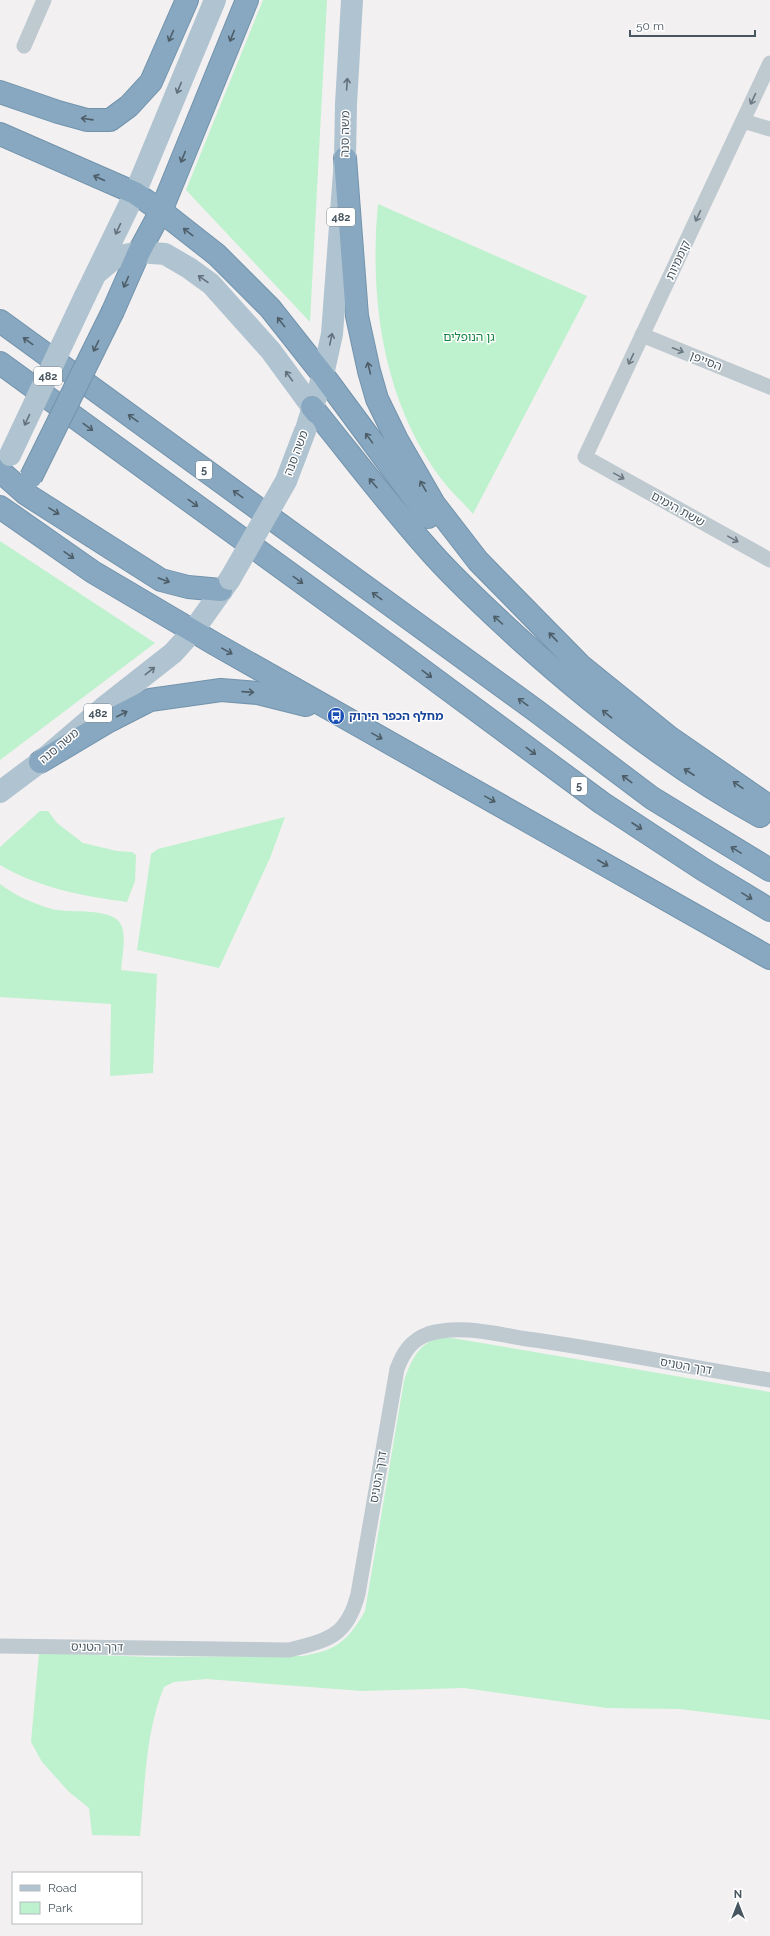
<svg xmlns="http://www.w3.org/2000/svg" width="770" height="1936" font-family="Raleway,'Noto Sans Hebrew',sans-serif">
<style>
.green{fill:#bef1cd}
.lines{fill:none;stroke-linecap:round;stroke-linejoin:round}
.motorway-casing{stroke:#7293ac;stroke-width:24}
.minor{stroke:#bec9d0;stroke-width:15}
.primary{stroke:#b0c3d0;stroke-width:22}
.motorway{stroke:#87a8c0;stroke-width:22}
.motorway-bridge-casing{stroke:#7293ac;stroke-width:24;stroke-linecap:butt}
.primary-bridge{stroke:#b0c3d0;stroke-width:22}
.motorway-bridge{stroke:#87a8c0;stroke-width:22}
.oneway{stroke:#4e5e69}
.oneway2{stroke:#62717b}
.oneway3{stroke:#6b7881}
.labels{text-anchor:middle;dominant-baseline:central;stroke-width:3;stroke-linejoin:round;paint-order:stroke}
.shield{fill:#fff;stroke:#7f898f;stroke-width:1}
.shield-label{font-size:11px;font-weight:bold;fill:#48565f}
.street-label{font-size:12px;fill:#48565f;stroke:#fff}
.park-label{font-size:12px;fill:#158342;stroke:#fff}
.transit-label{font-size:12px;font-weight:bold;fill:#164399;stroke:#fff;text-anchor:start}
</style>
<rect width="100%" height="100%" fill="#f3f0f1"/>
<g class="green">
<path d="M 263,0 L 327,0 L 310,322 L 186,190 Z"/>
<path d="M 378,204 L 587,296 L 473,514 C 463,502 451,492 442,480 C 383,402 369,299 378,204 Z"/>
<path d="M 0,541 L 155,643 L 0,760 Z"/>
<path d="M 40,811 L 48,811 L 57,823 L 83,843 L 117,851 L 132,852 L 136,855 L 135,881 L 127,902 C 83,896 39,888 0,865 L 0,847 Z"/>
<path d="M 285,817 L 270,858 L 219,968 L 137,950 L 151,854 L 158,849 Z"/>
<path d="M 0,884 C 14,895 34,904 52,909 C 70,914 116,906 122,927 C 126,940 122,957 121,970 L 157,974 L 153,1073 L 110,1076 L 111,1004 L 0,997 Z"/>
<path d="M 452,1338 L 770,1392 L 770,1720 L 679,1709 L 607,1708 L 464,1688 L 362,1691 L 206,1679 L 174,1682 L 164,1687 C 145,1733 145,1787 140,1836 L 92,1835 L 89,1808 L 69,1792 L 42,1762 L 31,1742 L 39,1653 L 150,1657 L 303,1656 C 337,1650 348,1641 365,1611 L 404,1381 C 410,1364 417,1344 437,1339 C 441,1337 447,1338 452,1338 Z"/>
</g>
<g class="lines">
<defs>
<g id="motorway">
<path d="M 0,92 L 58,112 L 87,120 L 110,120 L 129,106 L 151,82 L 187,0"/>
<path d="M 0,134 L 135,193 L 161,211 L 217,255 L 270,308 L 323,375 L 428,517"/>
<path d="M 345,158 L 357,316 L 369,371 L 377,399 L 397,440 L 434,504 L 478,561 L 580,665 L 669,737 L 770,807"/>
<path d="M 113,311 L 139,252 L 161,211 L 247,0"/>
<path d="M 0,321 L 535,710 L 652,798 L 770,870"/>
<path d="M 0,363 L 395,650 L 602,803 L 704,870 L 770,910"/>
<path d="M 312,407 C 351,455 388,504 429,550 C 456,581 486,608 516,636 C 591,704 671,767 760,816"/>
<path d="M 0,471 L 26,494 L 161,580 L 188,587 L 221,590"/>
<path d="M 0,507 L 93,572 L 215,644 L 770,958"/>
<path d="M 40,762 L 109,721 L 150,700 L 221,690 L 258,693 L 306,705"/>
</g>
</defs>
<use href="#motorway" class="motorway-casing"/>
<g class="minor">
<path d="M 24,46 L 44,0"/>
<path d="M 770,63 L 585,457 L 770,560"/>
<path d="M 743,121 L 770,129"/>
<path d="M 642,335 L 770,387"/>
<path d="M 0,1646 L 289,1650 C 328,1640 347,1637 358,1594 L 397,1369 C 403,1353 411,1340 428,1334 C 459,1324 496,1334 527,1339 C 609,1350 689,1367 770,1380"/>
</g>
<g class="primary">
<path d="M 98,272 L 116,257 L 139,252 L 165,254 L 189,268 L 211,284 L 271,351 L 312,407"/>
<path d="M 85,296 L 135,193 L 215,0"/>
<path d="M 307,426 L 323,375 L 332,334 L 345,158 L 346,104 L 352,0"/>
<path d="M 0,792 L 40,762 L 103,708 L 173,653 L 193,631 L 230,579"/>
</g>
<use href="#motorway" class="motorway"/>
<defs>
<path id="motorway-bridge" d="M 31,477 L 113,311"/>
</defs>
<use href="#motorway-bridge" class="motorway-bridge-casing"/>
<g class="primary-bridge">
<path d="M 10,455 L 85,296"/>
<path d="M 230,579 L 286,481 L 305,431"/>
</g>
<use href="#motorway-bridge" class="motorway-bridge"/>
</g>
<defs><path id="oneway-shaft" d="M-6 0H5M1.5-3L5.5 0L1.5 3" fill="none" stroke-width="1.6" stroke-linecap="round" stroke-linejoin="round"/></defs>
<g class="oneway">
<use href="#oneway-shaft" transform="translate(171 36) rotate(114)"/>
<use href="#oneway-shaft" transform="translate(232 36) rotate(112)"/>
<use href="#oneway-shaft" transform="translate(87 119) rotate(-172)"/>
<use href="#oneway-shaft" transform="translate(183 157) rotate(112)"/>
<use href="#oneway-shaft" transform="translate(99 178) rotate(-156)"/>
<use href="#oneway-shaft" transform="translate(188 232) rotate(-142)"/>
<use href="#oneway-shaft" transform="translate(126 282) rotate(114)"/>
<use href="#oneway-shaft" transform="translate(281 322) rotate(-128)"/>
<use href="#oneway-shaft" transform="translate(28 341) rotate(-144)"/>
<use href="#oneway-shaft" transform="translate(96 346) rotate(116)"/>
<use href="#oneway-shaft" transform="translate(369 368) rotate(-104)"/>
<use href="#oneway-shaft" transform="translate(133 418) rotate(-144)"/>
<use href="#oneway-shaft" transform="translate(88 427) rotate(36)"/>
<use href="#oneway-shaft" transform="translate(369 438) rotate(-126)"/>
<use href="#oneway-shaft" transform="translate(373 483) rotate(-130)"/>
<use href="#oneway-shaft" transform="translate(423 486) rotate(-120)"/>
<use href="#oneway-shaft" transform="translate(238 494) rotate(-144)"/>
<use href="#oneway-shaft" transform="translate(193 503) rotate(36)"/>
<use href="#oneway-shaft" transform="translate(54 511) rotate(32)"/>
<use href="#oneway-shaft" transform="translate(69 555) rotate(35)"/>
<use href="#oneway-shaft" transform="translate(164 580) rotate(20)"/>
<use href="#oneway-shaft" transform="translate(298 580) rotate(36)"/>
<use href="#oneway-shaft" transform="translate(377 596) rotate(-144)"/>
<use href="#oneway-shaft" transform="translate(498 620) rotate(-138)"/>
<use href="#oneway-shaft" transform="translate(553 637) rotate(-134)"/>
<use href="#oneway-shaft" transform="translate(227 651) rotate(29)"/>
<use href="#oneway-shaft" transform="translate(427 674) rotate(37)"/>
<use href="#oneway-shaft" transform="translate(248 692) rotate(4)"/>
<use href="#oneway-shaft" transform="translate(523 702) rotate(-144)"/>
<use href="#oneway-shaft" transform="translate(122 714) rotate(-27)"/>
<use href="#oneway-shaft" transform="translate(607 714) rotate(-141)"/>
<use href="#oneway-shaft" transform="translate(377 736) rotate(29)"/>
<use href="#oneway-shaft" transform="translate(531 751) rotate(37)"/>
<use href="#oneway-shaft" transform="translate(689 772) rotate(-147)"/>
<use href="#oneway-shaft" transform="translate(627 779) rotate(-143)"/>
<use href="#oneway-shaft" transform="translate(738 785) rotate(-145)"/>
<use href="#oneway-shaft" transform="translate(490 799) rotate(29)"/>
<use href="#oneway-shaft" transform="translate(637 826) rotate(33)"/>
<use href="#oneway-shaft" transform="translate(736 850) rotate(-149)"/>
<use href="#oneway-shaft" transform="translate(603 863) rotate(30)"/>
<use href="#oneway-shaft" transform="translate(747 896) rotate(31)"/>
</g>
<g class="oneway2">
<use href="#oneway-shaft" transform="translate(347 84) rotate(-86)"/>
<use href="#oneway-shaft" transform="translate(179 88) rotate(112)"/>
<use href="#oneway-shaft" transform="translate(118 229) rotate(115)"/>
<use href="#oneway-shaft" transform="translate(203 279) rotate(-145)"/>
<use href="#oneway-shaft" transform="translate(331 339) rotate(-78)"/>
<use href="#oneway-shaft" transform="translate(289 376) rotate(-126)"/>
<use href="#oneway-shaft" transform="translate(27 420) rotate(115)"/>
<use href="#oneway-shaft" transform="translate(150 671) rotate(-38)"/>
</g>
<g class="oneway3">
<use href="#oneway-shaft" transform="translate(753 99) rotate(115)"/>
<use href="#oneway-shaft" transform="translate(698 216) rotate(115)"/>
<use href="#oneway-shaft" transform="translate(678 350) rotate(22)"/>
<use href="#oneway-shaft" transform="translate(631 359) rotate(115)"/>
<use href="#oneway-shaft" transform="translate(619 476) rotate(29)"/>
<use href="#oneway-shaft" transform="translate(733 539) rotate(29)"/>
</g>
<defs>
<symbol id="bus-disc" viewBox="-11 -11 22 22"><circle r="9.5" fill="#1a4fb4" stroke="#fff"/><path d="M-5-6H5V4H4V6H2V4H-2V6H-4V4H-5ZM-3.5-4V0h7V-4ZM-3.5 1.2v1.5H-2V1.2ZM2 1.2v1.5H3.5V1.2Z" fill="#fff"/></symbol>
</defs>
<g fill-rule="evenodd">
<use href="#bus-disc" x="326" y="706" width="20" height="20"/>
</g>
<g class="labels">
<g class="shield">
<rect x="327" y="208" width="28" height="18" rx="3"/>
<rect x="34" y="367" width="28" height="18" rx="3"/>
<rect x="196" y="461" width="16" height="18" rx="3"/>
<rect x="84" y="704" width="28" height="18" rx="3"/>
<rect x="571" y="777" width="16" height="18" rx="3"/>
</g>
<g class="shield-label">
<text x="341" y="217">482</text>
<text x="48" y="376">482</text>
<text x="204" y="470">5</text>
<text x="98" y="713">482</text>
<text x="579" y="786">5</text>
</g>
<g class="street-label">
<text transform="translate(345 134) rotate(-89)">משה סנה</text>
<text transform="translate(678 260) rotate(-65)">קוממיות</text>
<text transform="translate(706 361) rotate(22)">הסייפן</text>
<text transform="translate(296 453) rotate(-69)">משה סנה</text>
<text transform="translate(678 509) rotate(29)">ששת הימים</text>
<text transform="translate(59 746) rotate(-40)">משה סנה</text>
<text transform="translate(686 1366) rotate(10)">דרך הטניס</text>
<text transform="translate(378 1477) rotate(-80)">דרך הטניס</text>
<text transform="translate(97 1647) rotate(1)">דרך הטניס</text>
</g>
<g class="park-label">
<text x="469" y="337">גן הנופלים</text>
</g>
<g class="transit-label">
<text x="349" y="716">מחלף הכפר הירוק</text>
</g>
</g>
<rect x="12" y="1872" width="130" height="52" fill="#ffffff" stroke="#b6bbbf"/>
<rect x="20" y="1885" width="20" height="6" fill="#b0c3d0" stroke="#b6bbbf"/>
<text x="48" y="1892" font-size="12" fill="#48565f">Road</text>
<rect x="20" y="1902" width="20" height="12" fill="#bef1cd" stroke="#b6bbbf"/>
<text x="48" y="1912" font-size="12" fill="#48565f">Park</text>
<g transform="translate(738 1904)" stroke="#ffffff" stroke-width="3" paint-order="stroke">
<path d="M0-3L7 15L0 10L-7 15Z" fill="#48565f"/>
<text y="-6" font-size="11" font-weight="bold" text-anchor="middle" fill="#48565f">N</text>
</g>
<path d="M630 30v6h125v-6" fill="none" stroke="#48565f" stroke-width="2"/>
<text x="636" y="30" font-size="12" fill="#48565f" stroke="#ffffff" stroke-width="3" paint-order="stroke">50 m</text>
</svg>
